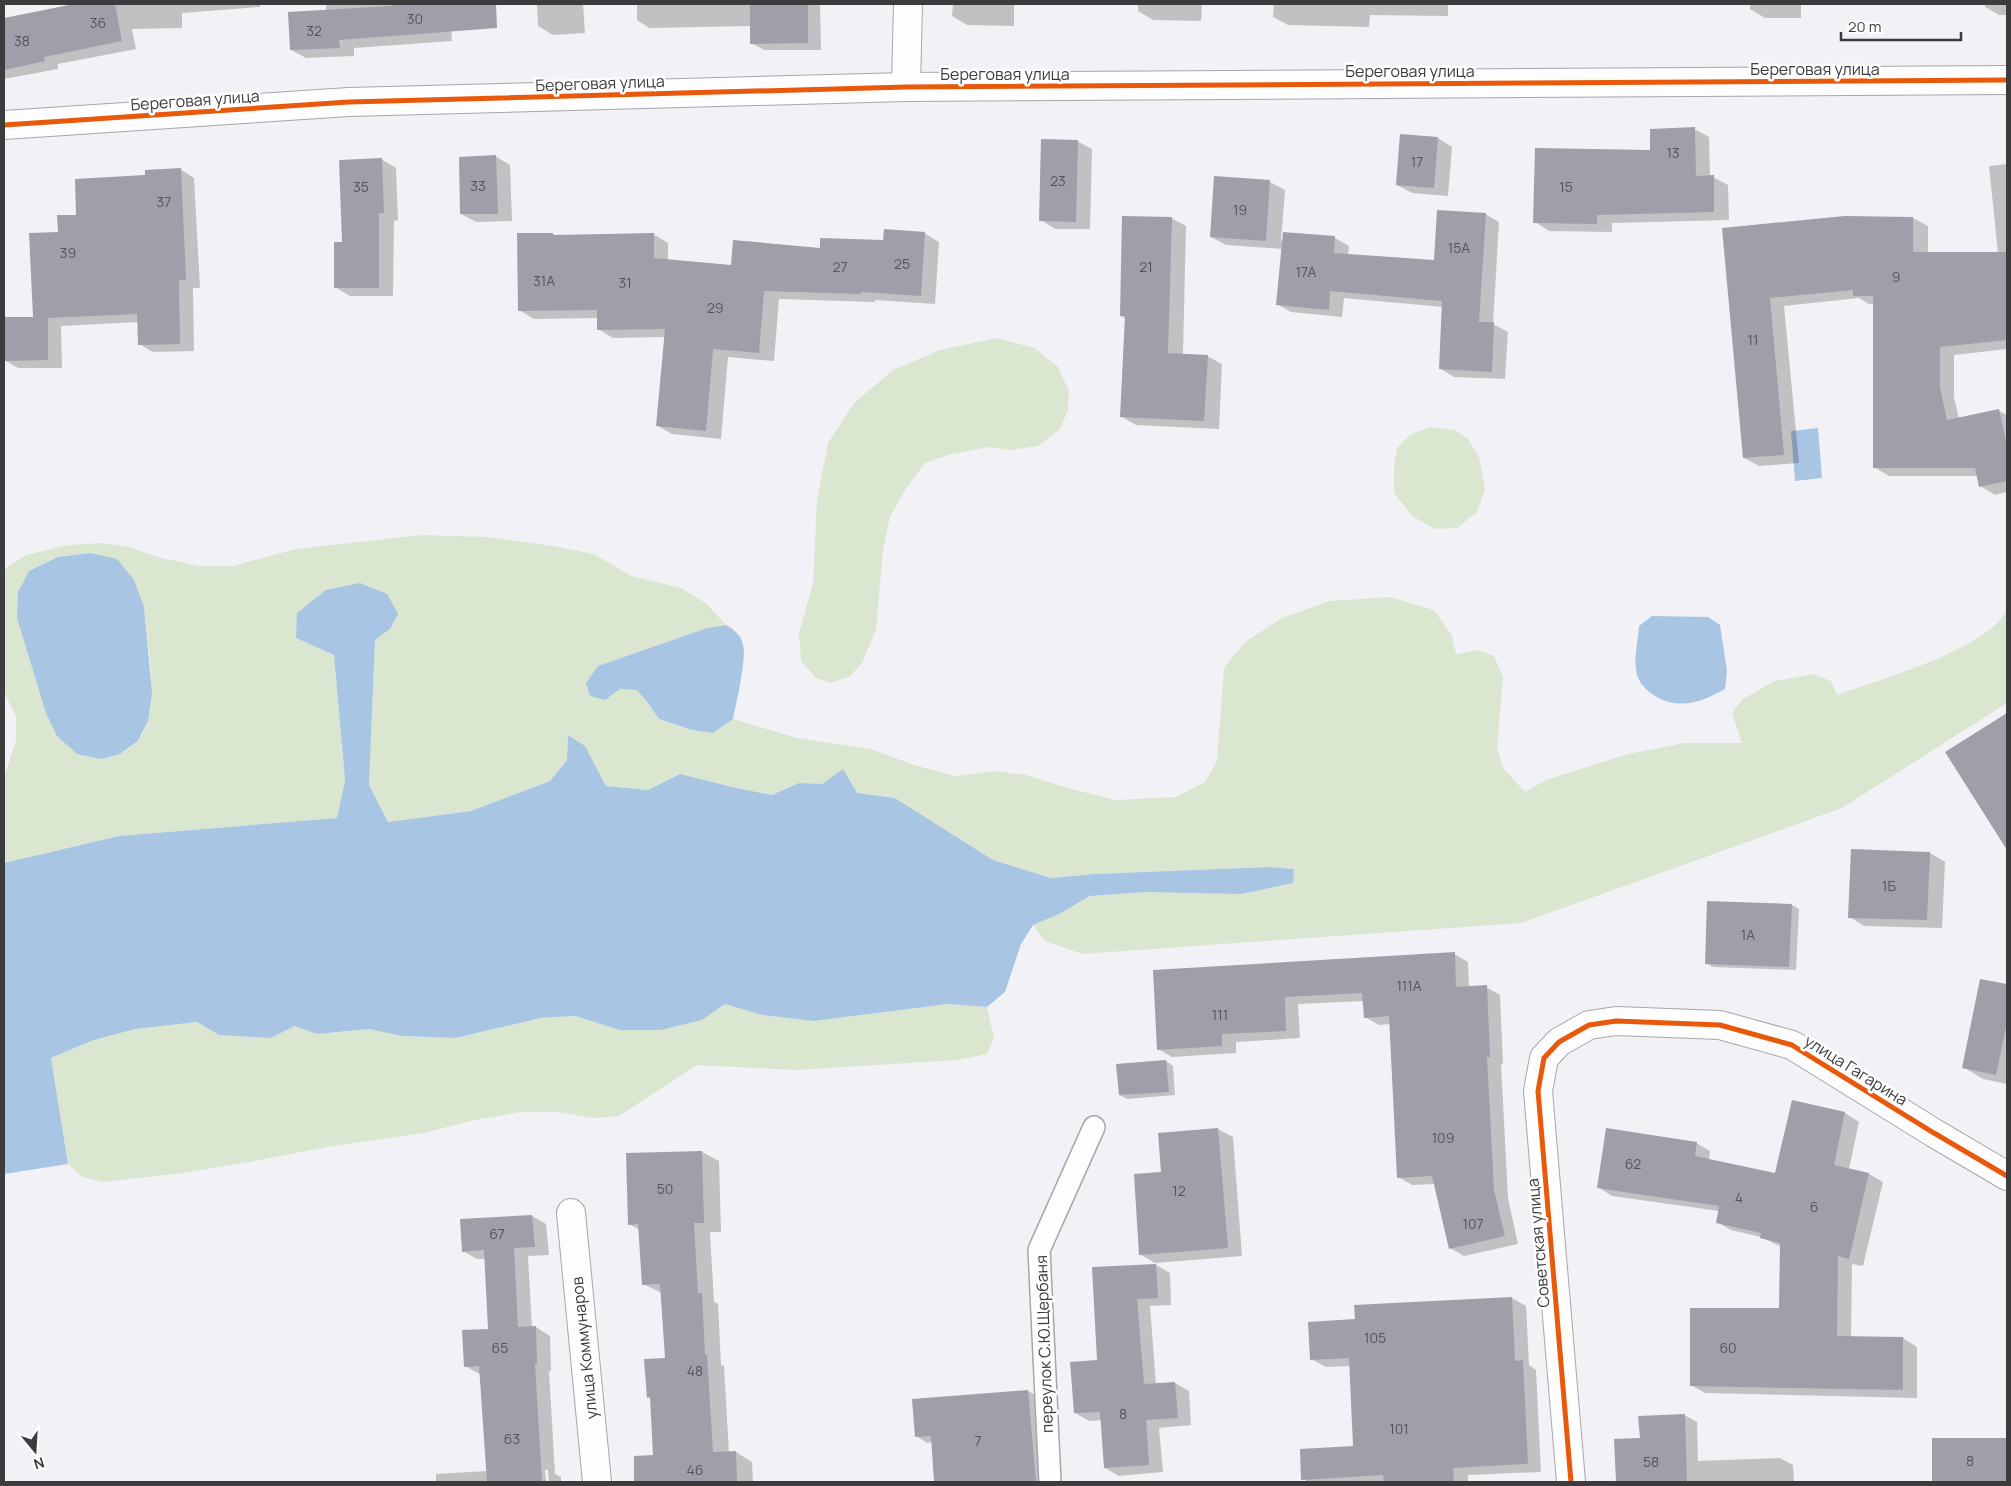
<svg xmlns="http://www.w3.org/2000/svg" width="2011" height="1486" font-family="Manrope,sans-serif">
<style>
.green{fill:#dbe6d0;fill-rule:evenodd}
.water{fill:#a8c5e4}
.shadow{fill:#0003}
.building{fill:#a09ea9}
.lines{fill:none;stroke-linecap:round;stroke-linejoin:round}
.service-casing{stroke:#a7a7aa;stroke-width:24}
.minor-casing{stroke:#a7a7aa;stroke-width:30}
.service{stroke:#fdfdfe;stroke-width:21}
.minor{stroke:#fdfdfe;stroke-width:28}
.cycleway-casing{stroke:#fefefe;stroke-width:8}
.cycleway{stroke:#e8590c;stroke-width:5}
.labels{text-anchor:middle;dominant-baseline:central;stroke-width:5;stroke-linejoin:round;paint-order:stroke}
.number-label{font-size:14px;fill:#55545a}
.street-label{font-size:16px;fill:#3c3c3f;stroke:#fefefe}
</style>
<rect width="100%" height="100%" fill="#f2f2f6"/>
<g class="green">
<path d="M 996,338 L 1035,348 L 1058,367 L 1069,391 L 1068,410 L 1060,429 L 1038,446 L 1010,450 L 990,447 L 951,454 L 925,463 L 905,490 L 890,517 L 883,550 L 876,630 L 862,663 L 849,677 L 830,683 L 816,678 L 801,661 L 799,634 L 813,583 L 817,501 L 828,443 L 854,403 L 893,370 L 940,350 Z"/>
<path d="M 1431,427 L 1455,430 L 1468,439 L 1479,457 L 1485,489 L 1477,512 L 1457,528 L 1435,529 L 1412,516 L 1394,493 L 1394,468 L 1397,448 L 1411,434 Z"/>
<path d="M 422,535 L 485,537 L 547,545 L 594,554 L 631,576 L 681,588 L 707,604 L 726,625 L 707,628 L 598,666 L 605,700 L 620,689 L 637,690 L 648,703 L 659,719 L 692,730 L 713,733 L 733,719 L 797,738 L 871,749 L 914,765 L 955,776 L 995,771 L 1026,775 L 1071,789 L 1116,800 L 1176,797 L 1205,782 L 1217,761 L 1224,668 L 1245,642 L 1282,618 L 1330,601 L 1390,597 L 1434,610 L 1452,636 L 1456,654 L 1478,650 L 1494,656 L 1503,677 L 1497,747 L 1503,768 L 1525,792 L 1546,780 L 1628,754 L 1684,743 L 1742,743 L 1732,713 L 1743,699 L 1775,681 L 1813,674 L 1831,681 L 1837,695 C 1883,678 1981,652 2007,611 L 2007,703 L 1842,808 L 1521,923 L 1082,954 L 1045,941 L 1033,925 L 1059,914 L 1090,896 L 1146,892 L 1294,869 L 1270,867 L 1095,874 L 1051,878 L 993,860 L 895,798 L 856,793 L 822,784 L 799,783 L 772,795 L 732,787 L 680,774 L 648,790 L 606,786 L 585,746 L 568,735 L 567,760 L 550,781 L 471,811 L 388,822 L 369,785 L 375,640 L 390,629 L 296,638 L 334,655 L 345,780 L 337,818 L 119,836 L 4,863 L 4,778 L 16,740 L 16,716 L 4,693 L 4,569 L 26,555 L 68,545 L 102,543 L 129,547 L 161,558 L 200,566 L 233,566 L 296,549 ZM 90,553 L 144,607 C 147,642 161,711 139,740 C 134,746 126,750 120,754 L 29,571 L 58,557 Z"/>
<path d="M 725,1004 L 762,1015 L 814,1021 L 948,1004 L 987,1007 L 994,1038 L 987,1054 L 957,1060 L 796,1070 L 697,1065 L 619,1116 L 595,1118 L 558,1112 L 521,1112 L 470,1121 L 424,1133 L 327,1147 L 249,1162 L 183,1173 L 103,1182 L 82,1177 L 68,1164 L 51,1058 L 91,1041 L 135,1029 L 197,1022 L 219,1035 L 271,1038 L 295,1026 L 317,1034 L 369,1029 L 402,1036 L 455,1038 L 541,1018 L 575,1016 L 620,1030 L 702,1020 Z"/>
</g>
<g class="water">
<path d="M 1818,428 L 1822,478 L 1795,481 L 1791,431 Z"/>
<path d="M 90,553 L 117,559 L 134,580 L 144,607 L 152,693 L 148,721 L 138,741 L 120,754 L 101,759 L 77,754 L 57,736 L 46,713 L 17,618 L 18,592 L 29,571 L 58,557 Z"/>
<path d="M 360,583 L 387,594 L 398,614 L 390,629 L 375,640 L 369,785 L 388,822 L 471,811 L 550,781 L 567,760 L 568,735 L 585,746 L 606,786 L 648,790 L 680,774 L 732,787 L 772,795 L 799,783 L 822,784 L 843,769 L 857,793 L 895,798 L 993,860 L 1051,878 L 1095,874 L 1270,867 L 1294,869 L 1293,883 L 1241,894 L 1146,892 L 1090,896 L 1059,914 L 1033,925 L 1021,944 L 1005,992 L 987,1007 L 948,1004 L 814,1021 L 762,1015 L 725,1004 L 702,1020 L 661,1030 L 620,1030 L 575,1016 L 541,1018 L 455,1038 L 402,1036 L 369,1029 L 317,1034 L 295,1026 L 271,1038 L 219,1035 L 197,1022 L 135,1029 L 91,1041 L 51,1058 L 68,1164 L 4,1174 L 4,863 L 119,836 L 337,818 L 345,780 L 334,655 L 296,638 L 297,613 L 326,590 Z"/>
<path d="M 1652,616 L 1708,617 L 1720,625 L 1727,671 L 1725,689 C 1701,703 1676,711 1652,694 C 1644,688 1637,681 1636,669 C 1634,656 1638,640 1639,626 Z"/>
<path d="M 726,625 C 735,630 741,635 743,645 C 747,658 736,704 733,719 L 713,733 L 692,730 L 659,719 L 648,703 L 637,690 L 620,689 L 605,700 L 590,696 L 586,683 L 598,666 L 707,628 Z"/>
</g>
<g class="shadow">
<path d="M 75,4 L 260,4 L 260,7 L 182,13 L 182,28 L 132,29 L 136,49 L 58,64 L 58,69 L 4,79 L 4,19 Z"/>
<path d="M 326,4 L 469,4 L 470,8 L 450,10 L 452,41 L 354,48 L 354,56 L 306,58 L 291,50 L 326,11 Z"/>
<path d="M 537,4 L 583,4 L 585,33 L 553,35 L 538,26 Z"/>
<path d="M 637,4 L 820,4 L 821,50 L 764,50 L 751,43 L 751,26 L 649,28 L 637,20 Z"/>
<path d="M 953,4 L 1032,4 L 1014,5 L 1014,26 L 967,25 L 952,16 Z"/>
<path d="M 1138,4 L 1202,4 L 1201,21 L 1153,20 L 1138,11 Z"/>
<path d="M 1274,4 L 1448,4 L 1448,16 L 1370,15 L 1369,27 L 1288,25 L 1273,17 Z"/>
<path d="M 1750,4 L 1801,4 L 1801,18 L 1765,18 L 1750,9 Z"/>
<path d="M 1985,4 L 2007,4 L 2007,15 L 1999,15 L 1985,7 Z"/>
<path d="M 1694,129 L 1709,137 L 1710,177 L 1713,177 L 1728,185 L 1729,220 L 1612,223 L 1612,232 L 1549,231 L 1535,222 L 1651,151 Z"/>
<path d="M 1438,138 L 1452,147 L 1448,196 L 1412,193 L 1397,185 Z"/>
<path d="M 1077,141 L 1092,149 L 1090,229 L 1055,229 L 1041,220 Z"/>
<path d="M 495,156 L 510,165 L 512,221 L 476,222 L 461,214 Z"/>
<path d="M 381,159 L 396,168 L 398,220 L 394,221 L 393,296 L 350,296 L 335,287 L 343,243 Z"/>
<path d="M 2007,164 L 2007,349 L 1954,355 L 1954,397 L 1959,419 L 1999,411 L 2007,415 L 2007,492 L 1995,495 L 1980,486 L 1978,476 L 1889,476 L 1874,467 L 1875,304 L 1869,304 L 1859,298 L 1784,306 L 1799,463 L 1759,466 L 1744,458 L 1723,229 L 1845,217 L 1913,218 L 1928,226 L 1928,254 L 1998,253 L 1989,166 Z"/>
<path d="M 180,169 L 194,178 L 200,288 L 193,288 L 194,351 L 153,352 L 139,344 L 139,322 L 61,326 L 62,368 L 18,368 L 4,360 L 34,318 L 59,233 L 78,216 L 146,176 Z"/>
<path d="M 1270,182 L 1285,190 L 1281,241 L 1283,241 L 1284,233 L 1335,238 L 1349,246 L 1348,255 L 1435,261 L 1485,214 L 1499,222 L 1493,324 L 1508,332 L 1505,379 L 1454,377 L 1441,369 L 1443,307 L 1344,298 L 1342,317 L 1291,312 L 1277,304 L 1283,249 L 1226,245 L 1211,237 Z"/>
<path d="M 1171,218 L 1186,226 L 1183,355 L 1207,356 L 1222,364 L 1219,429 L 1136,425 L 1122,417 L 1126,319 L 1121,316 Z"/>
<path d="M 924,233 L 939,242 L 935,304 L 875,300 L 875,302 L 779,299 L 774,361 L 728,357 L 721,439 L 672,434 L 658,426 L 666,337 L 613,338 L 598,329 L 598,318 L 534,319 L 519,310 L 553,234 L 558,237 L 653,234 L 668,243 L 668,261 L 733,266 Z"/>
<path d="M 2007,714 L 2007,830 L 1990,820 L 1947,752 Z"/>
<path d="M 1930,853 L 1945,862 L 1942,928 L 1864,926 L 1850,917 Z"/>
<path d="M 1792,905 L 1799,909 L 1796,970 L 1713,967 L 1706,963 Z"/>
<path d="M 1454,954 L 1468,962 L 1469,988 L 1486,987 L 1500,995 L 1503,1064 L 1501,1064 L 1508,1198 L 1518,1244 L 1464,1256 L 1450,1248 L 1435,1184 L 1412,1185 L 1398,1177 L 1390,1024 L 1379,1025 L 1365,1017 L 1364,1001 L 1298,1004 L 1300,1038 L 1236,1042 L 1236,1053 L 1172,1057 L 1158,1049 L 1154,972 Z"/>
<path d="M 1981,980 L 2007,985 L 2007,1084 L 1983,1079 L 1963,1067 Z"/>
<path d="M 1166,1061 L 1173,1066 L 1175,1095 L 1127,1099 L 1120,1095 Z"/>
<path d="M 1793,1101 L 1845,1113 L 1859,1122 L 1849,1169 L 1869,1174 L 1883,1182 L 1863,1266 L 1852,1264 L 1851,1338 L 1903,1338 L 1917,1347 L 1917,1398 L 1705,1393 L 1691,1385 L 1780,1310 L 1781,1247 L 1761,1237 L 1731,1230 L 1717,1222 L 1719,1211 L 1612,1196 L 1598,1187 L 1696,1143 L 1710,1151 L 1709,1160 L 1776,1175 Z"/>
<path d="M 1218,1129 L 1233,1137 L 1242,1256 L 1155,1263 L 1141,1255 L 1162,1173 Z"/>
<path d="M 702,1152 L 719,1161 L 721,1232 L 710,1232 L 714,1302 L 718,1304 L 721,1365 L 724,1366 L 729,1453 L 736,1452 L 752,1462 L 753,1482 L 655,1482 L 651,1399 L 648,1397 L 667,1359 L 662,1293 L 643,1284 L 640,1230 L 629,1224 Z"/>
<path d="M 532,1216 L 546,1224 L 549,1255 L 528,1256 L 532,1328 L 536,1327 L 550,1336 L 551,1371 L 549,1371 L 555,1474 L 561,1477 L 561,1482 L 549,1482 L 548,1470 L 545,1470 L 546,1482 L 436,1482 L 436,1474 L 487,1471 L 481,1375 L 465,1366 L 489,1330 L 485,1259 L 477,1259 L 463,1251 L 461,1221 Z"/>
<path d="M 1156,1265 L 1170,1273 L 1171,1305 L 1150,1306 L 1156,1385 L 1175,1383 L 1189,1391 L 1191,1425 L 1159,1428 L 1163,1472 L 1119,1476 L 1105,1468 L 1102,1420 L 1089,1421 L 1075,1413 L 1099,1361 Z"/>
<path d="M 1512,1298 L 1526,1306 L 1529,1365 L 1536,1370 L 1541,1472 L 1468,1475 L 1468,1482 L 1308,1482 L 1303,1479 L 1355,1448 L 1351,1366 L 1326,1367 L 1311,1359 L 1356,1321 Z"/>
<path d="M 1028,1391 L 1039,1397 L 1046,1482 L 935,1482 L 932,1442 L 927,1443 L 916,1436 Z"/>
<path d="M 1684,1415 L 1697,1422 L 1698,1461 L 1780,1458 L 1793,1465 L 1794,1482 L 1617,1482 L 1615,1440 L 1641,1439 Z"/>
<path d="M 2007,1439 L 2007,1482 L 1932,1482 L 1933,1440 Z"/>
</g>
<g class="building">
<path d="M 74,4 L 115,4 L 122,41 L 44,57 L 45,61 L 4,70 L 4,18 Z"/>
<path d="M 391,4 L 496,4 L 497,28 L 339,40 L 340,48 L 290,50 L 288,12 L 392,6 Z"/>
<path d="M 750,4 L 808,4 L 808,43 L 750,44 Z"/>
<path d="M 1695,127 L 1696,176 L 1714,175 L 1714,212 L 1597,215 L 1597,224 L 1533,223 L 1535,148 L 1650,150 L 1650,129 Z"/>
<path d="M 1400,134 L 1438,137 L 1434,188 L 1396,185 Z"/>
<path d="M 1041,139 L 1078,140 L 1076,222 L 1039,221 Z"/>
<path d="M 496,155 L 498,214 L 460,214 L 459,157 Z"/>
<path d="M 382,158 L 384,213 L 379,213 L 379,288 L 334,288 L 334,242 L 342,242 L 339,160 Z"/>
<path d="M 181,168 L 186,280 L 179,280 L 180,344 L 138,345 L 137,314 L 48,318 L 48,360 L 4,361 L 4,317 L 33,317 L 29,233 L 58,232 L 57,215 L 76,215 L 75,179 L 145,175 L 145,170 Z"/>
<path d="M 1214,176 L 1270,180 L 1266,241 L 1210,237 Z"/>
<path d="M 1437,210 L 1486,213 L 1479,322 L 1494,322 L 1492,372 L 1439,369 L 1442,301 L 1330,291 L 1329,310 L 1276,305 L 1283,232 L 1335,236 L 1334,253 L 1434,260 Z"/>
<path d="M 1122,216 L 1172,217 L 1168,353 L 1208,355 L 1204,421 L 1120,417 L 1125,316 L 1120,316 Z"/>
<path d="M 1845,216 L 1913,217 L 1913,252 L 2007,252 L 2007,340 L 1940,347 L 1940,387 L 1947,420 L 1999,409 L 2007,446 L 2007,481 L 1979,487 L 1975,468 L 1873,468 L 1873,296 L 1853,296 L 1853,290 L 1770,298 L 1784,455 L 1743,458 L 1722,228 Z"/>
<path d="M 884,229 L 925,232 L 921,296 L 861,292 L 861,294 L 764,291 L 759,353 L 713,349 L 706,431 L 656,426 L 665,329 L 597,330 L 597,310 L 518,311 L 517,233 L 553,233 L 553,235 L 654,233 L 654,258 L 731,265 L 733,240 L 820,248 L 820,238 L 883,240 Z"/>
<path d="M 2007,713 L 2007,850 L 1945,752 Z"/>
<path d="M 1851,849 L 1930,852 L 1927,920 L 1848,918 Z"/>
<path d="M 1707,901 L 1792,904 L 1789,967 L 1705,964 Z"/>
<path d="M 1455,952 L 1456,987 L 1487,985 L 1490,1057 L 1487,1057 L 1494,1190 L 1505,1236 L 1449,1249 L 1432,1176 L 1397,1178 L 1389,1016 L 1364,1018 L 1362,993 L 1285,997 L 1286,1031 L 1222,1034 L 1222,1046 L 1157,1050 L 1153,970 Z"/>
<path d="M 1980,979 L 2007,984 L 2007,1022 L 1996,1075 L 1962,1068 Z"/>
<path d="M 1166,1060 L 1169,1092 L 1119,1095 L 1116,1064 Z"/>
<path d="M 1792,1100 L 1845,1112 L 1834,1165 L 1869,1173 L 1849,1259 L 1838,1256 L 1837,1336 L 1903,1337 L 1903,1390 L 1690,1386 L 1690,1308 L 1779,1308 L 1780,1243 L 1760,1238 L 1761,1233 L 1716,1223 L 1719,1206 L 1597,1188 L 1606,1128 L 1697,1142 L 1695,1156 L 1775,1173 Z"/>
<path d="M 1218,1128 L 1228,1248 L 1139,1255 L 1134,1174 L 1161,1172 L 1158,1133 Z"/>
<path d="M 702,1151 L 704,1223 L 694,1223 L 698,1293 L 702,1293 L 705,1355 L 707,1355 L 713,1452 L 736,1451 L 737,1482 L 634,1482 L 634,1456 L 653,1455 L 650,1397 L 647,1398 L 644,1359 L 665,1358 L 660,1284 L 642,1285 L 638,1224 L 628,1225 L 626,1153 Z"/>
<path d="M 532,1215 L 535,1247 L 514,1248 L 518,1327 L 536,1326 L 537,1364 L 535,1364 L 542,1482 L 487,1482 L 479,1366 L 464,1367 L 462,1330 L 488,1329 L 484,1250 L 462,1252 L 460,1219 Z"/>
<path d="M 1156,1264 L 1158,1298 L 1137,1299 L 1144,1384 L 1175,1382 L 1178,1418 L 1146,1420 L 1149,1465 L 1104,1468 L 1100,1412 L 1074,1413 L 1070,1362 L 1097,1360 L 1092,1267 Z"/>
<path d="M 1512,1297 L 1515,1361 L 1523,1360 L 1528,1464 L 1453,1468 L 1454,1482 L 1384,1482 L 1383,1475 L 1301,1480 L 1300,1449 L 1353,1446 L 1349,1358 L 1310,1360 L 1308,1322 L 1355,1319 L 1354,1305 Z"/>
<path d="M 1028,1390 L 1036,1482 L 934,1482 L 931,1436 L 915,1437 L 912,1399 Z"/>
<path d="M 1685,1414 L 1687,1482 L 1616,1482 L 1614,1439 L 1640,1438 L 1638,1416 Z"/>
<rect x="1932" y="1438" width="75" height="44"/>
</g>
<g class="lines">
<defs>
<path id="service" d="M 1050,1482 L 1039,1250 L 1094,1127"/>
<g id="minor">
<path d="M 906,87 L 908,4"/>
<path d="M 4,125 L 349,102 L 906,87 L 2007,80"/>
<path d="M 571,1213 L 597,1482"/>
<path d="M 1571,1482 L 1538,1091 L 1544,1058 L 1559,1042 L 1589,1025 L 1616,1021 L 1720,1025 L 1792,1045 L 1934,1133 L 2007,1176"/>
</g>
</defs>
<use href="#service" class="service-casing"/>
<use href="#minor" class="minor-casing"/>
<use href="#service" class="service"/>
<use href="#minor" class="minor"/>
<defs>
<g id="cycleway">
<path d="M 4,125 L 349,102 L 906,87 L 2007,80"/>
<path d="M 1571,1482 L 1538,1091 L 1544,1058 L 1559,1042 L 1589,1025 L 1616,1021 L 1720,1025 L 1792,1045 L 1934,1133 L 2007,1176"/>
</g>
</defs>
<use href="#cycleway" class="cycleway-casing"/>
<use href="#cycleway" class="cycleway"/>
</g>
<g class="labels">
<g class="number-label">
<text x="415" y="18">30</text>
<text x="98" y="22">36</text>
<text x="314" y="30">32</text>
<text x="22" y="40">38</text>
<text x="1673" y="152">13</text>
<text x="1417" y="161">17</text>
<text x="1058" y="180">23</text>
<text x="478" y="185">33</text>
<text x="361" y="186">35</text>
<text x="1566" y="186">15</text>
<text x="164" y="201">37</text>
<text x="1240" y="209">19</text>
<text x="1459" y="247">15А</text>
<text x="68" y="252">39</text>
<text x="902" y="263">25</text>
<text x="840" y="266">27</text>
<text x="1146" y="266">21</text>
<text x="1306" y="271">17А</text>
<text x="1896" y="276">9</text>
<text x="544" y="280">31А</text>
<text x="625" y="282">31</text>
<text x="715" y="307">29</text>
<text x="1753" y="339">11</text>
<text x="1889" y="885">1Б</text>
<text x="1748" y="934">1А</text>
<text x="1409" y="985">111А</text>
<text x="1220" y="1014">111</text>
<text x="1443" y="1137">109</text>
<text x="1633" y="1163">62</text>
<text x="665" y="1188">50</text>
<text x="1179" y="1190">12</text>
<text x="1739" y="1197">4</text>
<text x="1814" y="1206">6</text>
<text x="1473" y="1223">107</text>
<text x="497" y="1233">67</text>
<text x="1375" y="1337">105</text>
<text x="500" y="1347">65</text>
<text x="1728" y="1347">60</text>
<text x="695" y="1370">48</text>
<text x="1123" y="1413">8</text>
<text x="1399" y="1428">101</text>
<text x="512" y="1438">63</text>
<text x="978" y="1440">7</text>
<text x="1970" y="1460">8</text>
<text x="1651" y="1461">58</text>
<text x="695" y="1469">46</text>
</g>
<g class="street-label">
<text x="1815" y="69">Береговая улица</text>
<text x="1410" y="71">Береговая улица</text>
<text x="1005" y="74">Береговая улица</text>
<text transform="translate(600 83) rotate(-2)">Береговая улица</text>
<text transform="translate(195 100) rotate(-4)">Береговая улица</text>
<text transform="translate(1856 1070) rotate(32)">улица Гагарина</text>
<text transform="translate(1538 1243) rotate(-95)">Советская улица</text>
<text transform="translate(1044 1344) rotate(-92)">переулок С.Ю.Щербаня</text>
<text transform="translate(584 1348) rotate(-96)">улица Коммунаров</text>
</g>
</g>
<rect width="2011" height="1486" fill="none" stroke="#3c3c3f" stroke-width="10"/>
<g transform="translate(35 1451) rotate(162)" stroke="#fefefe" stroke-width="4" paint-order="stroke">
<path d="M0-4L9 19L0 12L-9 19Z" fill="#3c3c3f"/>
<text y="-8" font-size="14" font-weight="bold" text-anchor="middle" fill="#3c3c3f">N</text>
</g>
<path d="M1841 32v8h120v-8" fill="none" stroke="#3c3c3f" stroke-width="2.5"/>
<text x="1848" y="32" font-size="15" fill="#3c3c3f" stroke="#fefefe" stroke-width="4" paint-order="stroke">20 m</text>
</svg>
